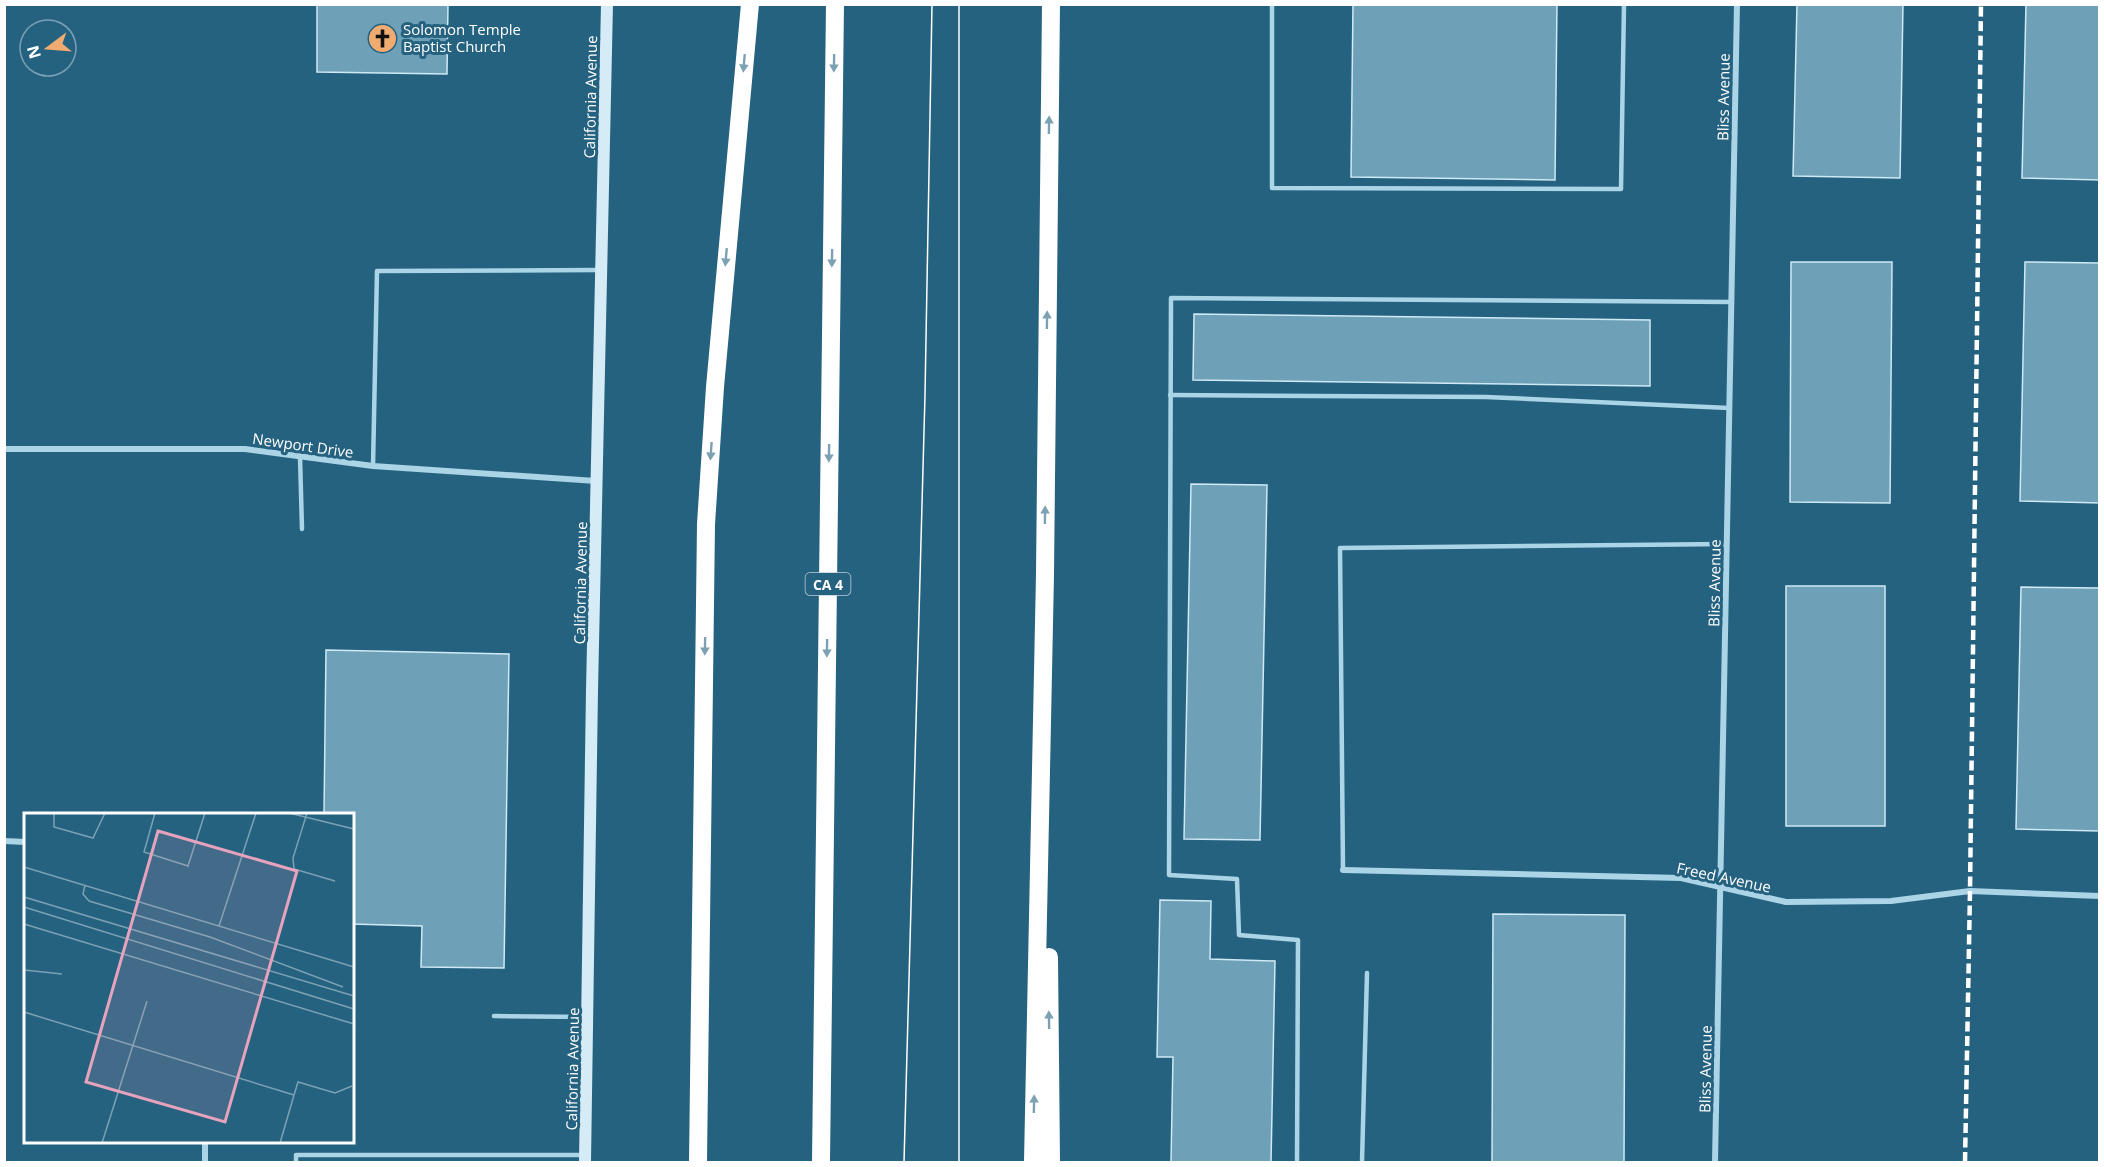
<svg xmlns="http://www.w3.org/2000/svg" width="2104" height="1167" font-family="'Open Sans',sans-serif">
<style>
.building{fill:#6ea1b8;stroke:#cfe9f5;stroke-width:1.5}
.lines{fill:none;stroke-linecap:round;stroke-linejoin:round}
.service{stroke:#abd4e6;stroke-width:4.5}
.minor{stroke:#abd4e6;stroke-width:6}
.secondary{stroke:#d5ebf6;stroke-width:12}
.motorway{stroke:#fff;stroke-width:18}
.tram{stroke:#fff;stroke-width:1.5}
.rail{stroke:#fff;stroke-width:4.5;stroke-dasharray:10 4.5;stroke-linecap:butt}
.oneway{fill:#7ca1b3}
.labels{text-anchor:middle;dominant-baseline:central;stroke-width:6;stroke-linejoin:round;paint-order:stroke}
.shield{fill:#256280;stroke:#bed0d9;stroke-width:1.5}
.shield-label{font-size:14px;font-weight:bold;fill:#fff}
.poi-label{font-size:15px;fill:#fff;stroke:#256280;text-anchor:start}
.street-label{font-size:15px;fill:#fff;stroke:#256280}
.inset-road{fill:none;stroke:#7ca1b3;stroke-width:1.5}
.view{fill:#e7a3bd;fill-opacity:0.15;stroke:#e7a3bd;stroke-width:3}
.inset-edge{fill:none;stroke:#fff;stroke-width:3}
</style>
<rect width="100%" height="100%" fill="#256280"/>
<g class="building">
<path d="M 317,4 L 448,4 L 447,74 L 317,72 Z"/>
<path d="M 1353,4 L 1557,4 L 1555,180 L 1351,177 Z"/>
<path d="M 1797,4 L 1903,4 L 1900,178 L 1793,176 Z"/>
<path d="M 2026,4 L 2100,4 L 2100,180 L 2022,178 Z"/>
<path d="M 1791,262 L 1892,262 L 1890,503 L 1790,502 Z"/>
<path d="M 2025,262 L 2100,263 L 2100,503 L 2020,501 Z"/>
<path d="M 1194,314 L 1650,320 L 1650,386 L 1193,380 Z"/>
<path d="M 1191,484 L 1267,485 L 1260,840 L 1184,839 Z"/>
<rect x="1786" y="586" width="99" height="240"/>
<path d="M 2021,587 L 2100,588 L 2100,831 L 2016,829 Z"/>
<path d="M 326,650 L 509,654 L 504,968 L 421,967 L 422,926 L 352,924 L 352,814 L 324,814 Z"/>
<path d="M 1160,900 L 1211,901 L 1210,959 L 1275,961 L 1271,1162 L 1171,1162 L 1173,1057 L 1157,1057 Z"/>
<path d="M 1493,914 L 1625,915 L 1624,1162 L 1492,1162 Z"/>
</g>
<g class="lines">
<g class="service">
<path d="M 1272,4 L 1272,188 L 1621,189 L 1624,4"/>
<path d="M 1170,395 L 1486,397 L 1729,408"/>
<path d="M 300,457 L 302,529"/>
<path d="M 373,466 L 377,271 L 598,270"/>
<path d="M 1343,870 L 1340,548 L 1727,544"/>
<path d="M 494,1016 L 587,1017"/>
<path d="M 296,1162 L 296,1155 L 583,1155"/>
<path d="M 1297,1162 L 1298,940 L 1239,935 L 1237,879 L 1169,875 L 1171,298 L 1732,302"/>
<path d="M 1362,1162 L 1367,973"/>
</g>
<g class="minor">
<path d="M 4,449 L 245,449 L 373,466 L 596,481"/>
<path d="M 4,841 L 26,842"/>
<path d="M 1343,870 L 1681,878 L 1786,902 L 1891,901 L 1970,891 L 2100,896"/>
<path d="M 205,1162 L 205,1142"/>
<path d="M 1715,1162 L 1737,4"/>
</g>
<path class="secondary" d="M 585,1162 L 592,690 L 607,4"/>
<g class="motorway">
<path d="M 1049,957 L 1051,1162"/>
<path d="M 698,1162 L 706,524 L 715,387 L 750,4"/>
<path d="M 821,1162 L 835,4"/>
<path d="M 1033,1162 L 1045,574 L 1051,4"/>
</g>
<g class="tram">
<path d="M 904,1162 L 925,395 L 932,4"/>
<path d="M 959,1162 L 959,4"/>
</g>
<path class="rail" d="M 1965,1162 L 1970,891 L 1981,4"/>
</g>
<defs><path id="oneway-solid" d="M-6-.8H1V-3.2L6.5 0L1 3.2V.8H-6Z" transform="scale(1.5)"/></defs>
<g class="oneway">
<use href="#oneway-solid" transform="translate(744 63) rotate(95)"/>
<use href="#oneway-solid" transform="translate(834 63) rotate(91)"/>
<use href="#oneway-solid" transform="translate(1049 125) rotate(-89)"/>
<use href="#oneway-solid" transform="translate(726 257) rotate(95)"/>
<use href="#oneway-solid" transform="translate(832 258) rotate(91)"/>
<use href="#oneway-solid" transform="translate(1047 320) rotate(-89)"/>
<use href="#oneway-solid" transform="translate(711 451) rotate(94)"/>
<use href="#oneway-solid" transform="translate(829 453) rotate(91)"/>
<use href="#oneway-solid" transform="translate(1045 515) rotate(-89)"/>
<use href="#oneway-solid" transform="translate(705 646) rotate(91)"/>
<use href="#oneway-solid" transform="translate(827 648) rotate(91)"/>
<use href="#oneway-solid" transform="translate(1049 1020) rotate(-91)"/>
<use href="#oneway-solid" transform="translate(1034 1104) rotate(-89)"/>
</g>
<defs>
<symbol id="church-disc" viewBox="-11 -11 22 22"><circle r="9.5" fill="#f0ac70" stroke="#256280"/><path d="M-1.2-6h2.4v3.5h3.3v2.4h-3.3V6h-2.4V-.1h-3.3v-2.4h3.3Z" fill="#111"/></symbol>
</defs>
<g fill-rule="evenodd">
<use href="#church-disc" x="366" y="22" width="33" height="33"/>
</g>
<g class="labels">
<rect class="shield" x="805.5" y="573" width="45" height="22" rx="4.5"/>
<g class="shield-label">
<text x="828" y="584">CA 4</text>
</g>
<g class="poi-label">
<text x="403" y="29">Solomon Temple<tspan x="403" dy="17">Baptist Church</tspan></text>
</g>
<g class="street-label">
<text transform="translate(590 97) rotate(-89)">California Avenue</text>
<text transform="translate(1723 97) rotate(-89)">Bliss Avenue</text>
<text transform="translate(303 445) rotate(8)">Newport Drive</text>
<text transform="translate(580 583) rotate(-89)">California Avenue</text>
<text transform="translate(1714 583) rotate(-89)">Bliss Avenue</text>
<text transform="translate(1724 877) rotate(12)">Freed Avenue</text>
<text transform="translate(572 1069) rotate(-89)">California Avenue</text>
<text transform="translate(1705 1069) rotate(-89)">Bliss Avenue</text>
</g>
</g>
<g transform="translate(24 813)">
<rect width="330" height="330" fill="#256280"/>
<path class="inset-road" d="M 30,0 L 30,14 L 69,25 L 81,0M 131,0 L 120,39 L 164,53 L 181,0M 265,0 L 330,16M 283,0 L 269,45 L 270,56 L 311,68M 0,54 L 330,154M 61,72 L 59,81 L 65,88 L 186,124 L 319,174M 0,84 L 330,183M 0,94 L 330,196M 0,111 L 330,211M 195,113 L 232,0M 0,157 L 38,161M 0,199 L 270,282 L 274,269 L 311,280 L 328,273M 78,330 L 123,188M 256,330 L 270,282"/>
<path class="view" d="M 134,18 L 273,58 L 201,309 L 62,269 Z"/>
<rect width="330" height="330" class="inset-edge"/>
</g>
<rect width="2104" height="1167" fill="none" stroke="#ffffff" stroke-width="12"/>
<g transform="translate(48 48) rotate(254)"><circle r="28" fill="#256280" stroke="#7ca1b3" stroke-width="1.5"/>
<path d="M0-4.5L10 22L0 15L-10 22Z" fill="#f0ac70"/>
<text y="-9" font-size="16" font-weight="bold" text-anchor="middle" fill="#ffffff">N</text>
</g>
</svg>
